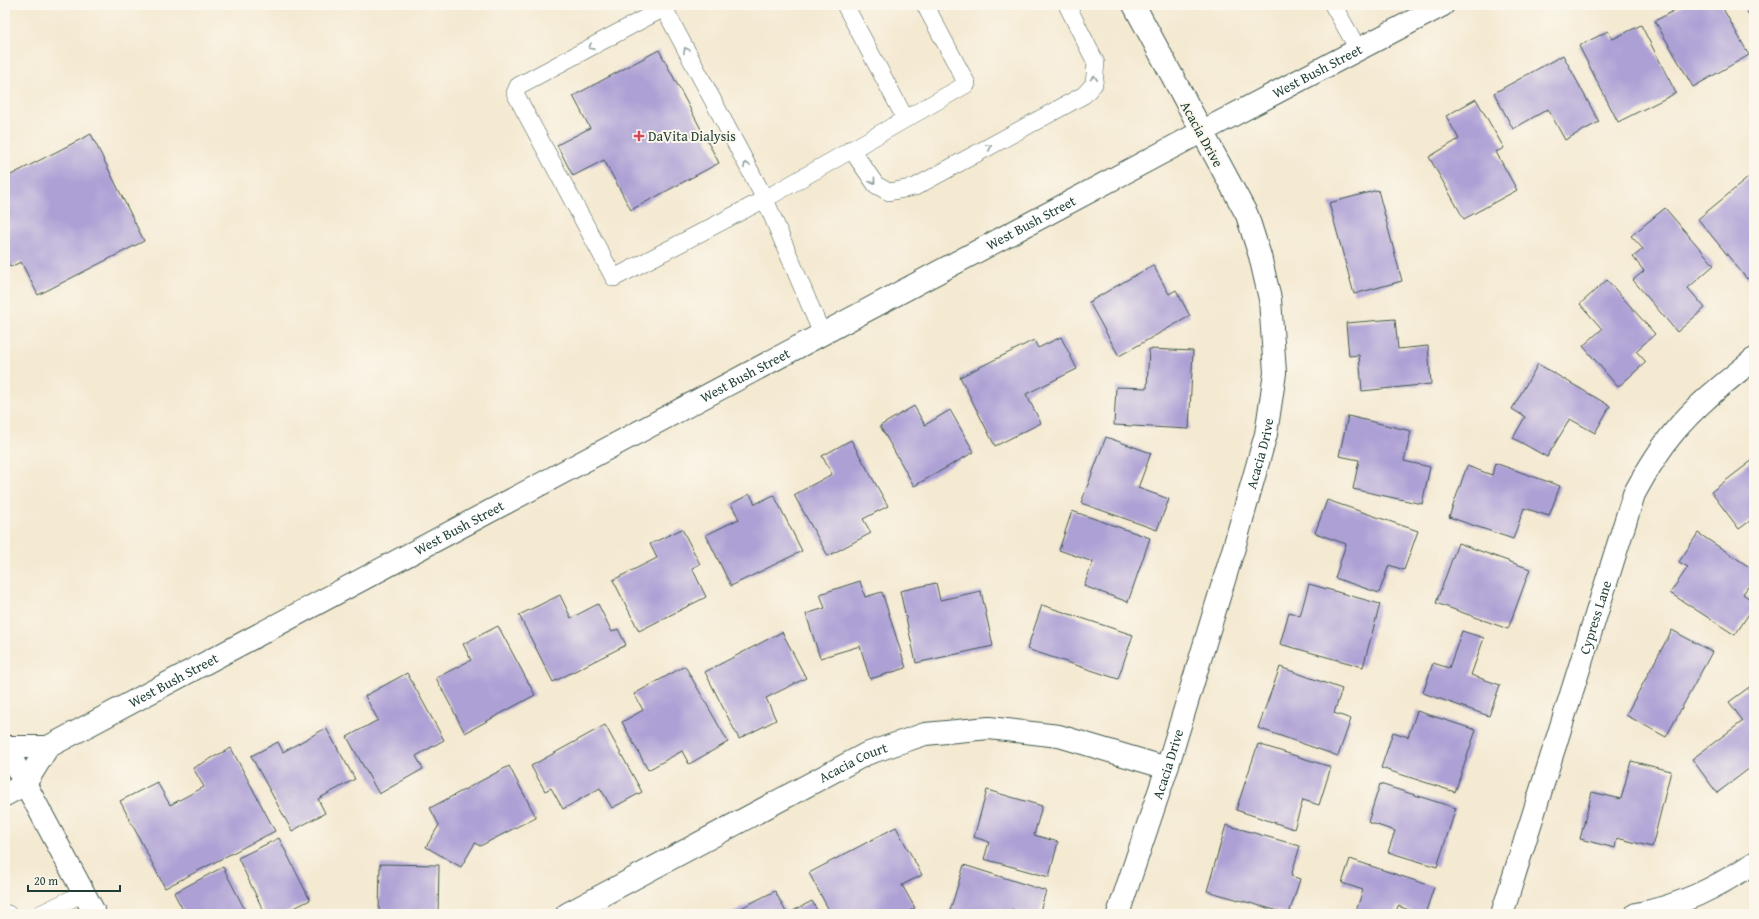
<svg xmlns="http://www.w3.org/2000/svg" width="1759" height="919" font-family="'Gentium Book Plus',serif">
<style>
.building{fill:#ada0d5}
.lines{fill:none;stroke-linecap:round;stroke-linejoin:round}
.lane-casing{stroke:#3f574c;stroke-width:18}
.street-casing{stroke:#3f574c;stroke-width:24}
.secondary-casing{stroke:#3f574c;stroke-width:24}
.lane{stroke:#fff;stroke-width:17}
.street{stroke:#fff;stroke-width:22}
.secondary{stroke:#fff;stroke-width:22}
.oneway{stroke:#8f9e9a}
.poi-dot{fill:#d1495b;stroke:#fbf7ec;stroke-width:1.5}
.labels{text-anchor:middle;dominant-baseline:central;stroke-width:4;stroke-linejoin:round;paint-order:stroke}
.street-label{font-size:14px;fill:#1f3d34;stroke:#fbf7ec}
.poi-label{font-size:14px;fill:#1f3d34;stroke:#fbf7ec;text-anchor:start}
</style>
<rect width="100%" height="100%" fill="#fbf7ec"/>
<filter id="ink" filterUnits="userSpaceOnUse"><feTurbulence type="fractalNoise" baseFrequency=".025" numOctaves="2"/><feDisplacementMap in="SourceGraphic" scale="8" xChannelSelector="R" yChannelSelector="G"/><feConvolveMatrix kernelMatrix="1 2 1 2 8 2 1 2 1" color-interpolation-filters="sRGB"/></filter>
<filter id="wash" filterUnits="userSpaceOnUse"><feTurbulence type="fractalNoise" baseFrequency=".012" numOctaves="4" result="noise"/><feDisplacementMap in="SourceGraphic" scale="16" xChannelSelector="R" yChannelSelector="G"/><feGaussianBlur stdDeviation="0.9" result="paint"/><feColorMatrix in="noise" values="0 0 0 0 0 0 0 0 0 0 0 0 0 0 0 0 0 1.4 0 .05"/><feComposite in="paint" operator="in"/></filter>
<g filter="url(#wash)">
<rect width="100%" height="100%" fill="#f4e9d1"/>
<g id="blocks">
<g class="building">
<path d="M 1684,5 L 1721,5 L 1749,55 L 1693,87 L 1655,21 Z"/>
<path d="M 1743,5 L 1754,5 L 1754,24 Z"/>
<path d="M 1641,25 L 1676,93 L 1618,122 L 1579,46 L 1608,31 L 1613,39 Z"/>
<path d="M 659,50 L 719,163 L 631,210 L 604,160 L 573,176 L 557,145 L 590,128 L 573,96 Z"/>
<path d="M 1563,55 L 1599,122 L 1565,140 L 1548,109 L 1513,129 L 1494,93 Z"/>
<path d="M 1476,99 L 1504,148 L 1496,152 L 1517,190 L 1464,219 L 1429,157 L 1459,139 L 1446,116 Z"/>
<path d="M 91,134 L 144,241 L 38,295 L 21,262 L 10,267 L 5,257 L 5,178 Z"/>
<path d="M 1754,173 L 1754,273 L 1747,279 L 1698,219 Z"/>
<path d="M 1378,190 L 1402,281 L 1354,294 L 1329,203 Z"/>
<path d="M 1665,208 L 1714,265 L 1688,288 L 1705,308 L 1677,332 L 1633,280 L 1644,271 L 1633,257 L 1643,249 L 1631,236 Z"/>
<path d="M 1153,265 L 1169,294 L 1176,290 L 1190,316 L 1119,356 L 1089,302 Z"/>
<path d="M 1607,280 L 1655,334 L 1636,351 L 1646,362 L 1618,387 L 1583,346 L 1602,329 L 1580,304 Z"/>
<path d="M 1395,319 L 1398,349 L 1428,346 L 1431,384 L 1362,391 L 1359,355 L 1349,356 L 1346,323 Z"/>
<path d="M 1061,337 L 1077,369 L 1026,394 L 1041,423 L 995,446 L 960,377 L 1034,340 L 1038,348 Z"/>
<path d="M 1149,349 L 1193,351 L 1189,429 L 1114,425 L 1116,387 L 1147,388 Z"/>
<path d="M 1538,364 L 1610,406 L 1595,433 L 1570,419 L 1547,457 L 1513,438 L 1525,417 L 1512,409 Z"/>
<path d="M 914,406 L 925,425 L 950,410 L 974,452 L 914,486 L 880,426 Z"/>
<path d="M 1348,416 L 1411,431 L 1404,461 L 1430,467 L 1422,504 L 1353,489 L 1359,460 L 1339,456 Z"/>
<path d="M 1106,437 L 1151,453 L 1138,488 L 1169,499 L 1157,530 L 1081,503 Z"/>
<path d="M 851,440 L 888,506 L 863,519 L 871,533 L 828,556 L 794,495 L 832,474 L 822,456 Z"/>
<path d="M 1754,459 L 1754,518 L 1739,529 L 1711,492 Z"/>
<path d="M 1495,463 L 1560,486 L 1549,516 L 1524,508 L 1513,539 L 1449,517 L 1467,466 L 1492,475 Z"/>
<path d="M 750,494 L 755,504 L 774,495 L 802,551 L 731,586 L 706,535 L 739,519 L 731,504 Z"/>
<path d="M 1327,500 L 1418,531 L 1404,570 L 1389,565 L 1379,593 L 1335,578 L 1346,544 L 1315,533 Z"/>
<path d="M 1072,511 L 1150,538 L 1128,602 L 1084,586 L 1093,562 L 1059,550 Z"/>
<path d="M 682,529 L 700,564 L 692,568 L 706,597 L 639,631 L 613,580 L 657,558 L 650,544 Z"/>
<path d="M 1698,533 L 1754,570 L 1754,578 L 1743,594 L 1754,602 L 1754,606 L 1735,635 L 1670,593 L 1688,567 L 1679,562 Z"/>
<path d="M 1458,543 L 1530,569 L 1508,629 L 1436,603 Z"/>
<path d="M 860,581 L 865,597 L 882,592 L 906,668 L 870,679 L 860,646 L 820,658 L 806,614 L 825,608 L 820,594 Z"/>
<path d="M 936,583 L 940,600 L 981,591 L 993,646 L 916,663 L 900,591 Z"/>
<path d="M 1309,584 L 1380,604 L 1363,667 L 1280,644 L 1289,612 L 1300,616 Z"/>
<path d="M 560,595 L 571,618 L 598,604 L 612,632 L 618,629 L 626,645 L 553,682 L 519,615 Z"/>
<path d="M 1042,605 L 1133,635 L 1118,679 L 1027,649 Z"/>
<path d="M 498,626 L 535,695 L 465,733 L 436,678 L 471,660 L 463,644 Z"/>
<path d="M 1672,630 L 1712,652 L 1666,737 L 1626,715 Z"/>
<path d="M 1462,631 L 1484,638 L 1471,675 L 1500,685 L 1489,716 L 1423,693 L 1433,663 L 1449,668 Z"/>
<path d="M 782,632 L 806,678 L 766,698 L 776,720 L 739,739 L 705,672 Z"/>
<path d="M 685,666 L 728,742 L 689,764 L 682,751 L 648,770 L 622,722 L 643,710 L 634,694 Z"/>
<path d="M 1280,667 L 1342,689 L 1334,713 L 1351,719 L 1338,756 L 1258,728 Z"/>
<path d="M 407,673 L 444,740 L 416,756 L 423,769 L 379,794 L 347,737 L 378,720 L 365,696 Z"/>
<path d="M 1752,685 L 1754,688 L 1754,765 L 1717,793 L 1692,759 L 1743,721 L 1729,702 Z"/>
<path d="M 1417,711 L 1476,730 L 1455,792 L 1381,768 L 1393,732 L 1408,737 Z"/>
<path d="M 605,725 L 642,792 L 612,808 L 600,788 L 563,809 L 551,788 L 545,791 L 531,766 Z"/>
<path d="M 326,728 L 355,779 L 318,799 L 325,813 L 292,831 L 251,756 L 278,742 L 283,752 Z"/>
<path d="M 1258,744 L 1331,767 L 1319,805 L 1303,800 L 1294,829 L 1236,810 Z"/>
<path d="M 231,748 L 275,831 L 165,888 L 120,801 L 157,782 L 170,805 L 204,787 L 193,768 Z"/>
<path d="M 1631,761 L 1671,771 L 1652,847 L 1617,838 L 1615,848 L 1580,839 L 1592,792 L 1621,799 Z"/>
<path d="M 509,766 L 536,817 L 480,846 L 475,843 L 461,867 L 426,847 L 439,825 L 430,808 Z"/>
<path d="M 1380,784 L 1456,808 L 1437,867 L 1388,852 L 1395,831 L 1368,822 Z"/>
<path d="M 987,790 L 1042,806 L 1034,835 L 1058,842 L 1049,877 L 984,859 L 989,842 L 974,837 Z"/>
<path d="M 1226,825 L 1300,846 L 1291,876 L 1300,879 L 1289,914 L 1207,891 Z"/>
<path d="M 896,827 L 922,875 L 902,885 L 915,908 L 904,914 L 831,914 L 809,873 Z"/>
<path d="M 279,838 L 310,900 L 282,914 L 265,914 L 238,858 Z"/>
<path d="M 1350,859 L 1434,887 L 1425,914 L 1420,914 L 1398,906 L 1395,914 L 1355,914 L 1363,890 L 1342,883 Z"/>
<path d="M 380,864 L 439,865 L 438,914 L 379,914 Z"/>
<path d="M 964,865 L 1046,891 L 1039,914 L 1025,914 L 1011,909 L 1009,914 L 949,914 Z"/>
<path d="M 223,867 L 247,914 L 185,914 L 174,893 Z"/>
<path d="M 775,891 L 787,914 L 812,901 L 819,914 L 734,914 L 733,912 Z"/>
<path d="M 1201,910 L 1215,914 L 1200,914 Z"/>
</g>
</g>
</g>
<g filter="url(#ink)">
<use href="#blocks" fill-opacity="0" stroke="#3f574c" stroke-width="1"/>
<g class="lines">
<defs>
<g id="lane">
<path d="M 845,5 L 905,118"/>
<path d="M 1333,5 L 1358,49"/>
<path d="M 851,149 L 876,185 L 889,192 L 915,187 L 1084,95 L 1094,84 L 1096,63 L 1067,5"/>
<path d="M 822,334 L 765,199 L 664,8 L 518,86 L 515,93 L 614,278 L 765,199 L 967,84 L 925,5"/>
<path d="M 5,913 L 8,914"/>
<path d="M 40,914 L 84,893"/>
</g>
<g id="street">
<path id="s1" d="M 567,914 L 866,754 L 925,734 L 989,728 L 1059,736 L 1167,768"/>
<path id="s2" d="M 1118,914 L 1167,768 L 1235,544 L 1266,434 L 1275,373 L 1270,299 L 1260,256 L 1247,215 L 1134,5"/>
<path id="s3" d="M 1502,914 L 1634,494 C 1646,472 1658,451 1674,432 C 1697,404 1726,382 1754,359"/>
<path d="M 1636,914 C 1681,906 1715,888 1754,863"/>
</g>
<g id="secondary">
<path d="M 5,746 L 95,914"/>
<path id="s4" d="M 5,747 L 48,747 L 1201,132 L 1443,5"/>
<path d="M 5,795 L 25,784 L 48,747"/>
</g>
</defs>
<use href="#lane" class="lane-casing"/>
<use href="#street" class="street-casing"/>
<use href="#secondary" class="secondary-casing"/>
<use href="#lane" class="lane"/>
<use href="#street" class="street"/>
<use href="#secondary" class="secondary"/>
</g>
<defs><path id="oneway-chevron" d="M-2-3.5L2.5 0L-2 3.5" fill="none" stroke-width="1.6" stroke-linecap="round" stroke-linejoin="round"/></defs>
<g class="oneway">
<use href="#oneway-chevron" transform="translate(591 47) rotate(152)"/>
<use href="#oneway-chevron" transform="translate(686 50) rotate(-118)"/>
<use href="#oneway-chevron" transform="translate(1094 78) rotate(-85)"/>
<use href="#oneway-chevron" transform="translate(989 147) rotate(-28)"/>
<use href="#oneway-chevron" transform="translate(746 165) rotate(-118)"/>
<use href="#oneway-chevron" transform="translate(873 181) rotate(51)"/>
</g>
</g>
<path class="poi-dot" d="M637 130h4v4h4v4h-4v4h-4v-4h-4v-4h4z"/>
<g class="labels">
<g class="street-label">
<text stroke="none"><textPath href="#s4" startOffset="1481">West Bush Street</textPath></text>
<text transform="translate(1202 134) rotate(61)">Acacia Drive</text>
<text stroke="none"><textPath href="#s4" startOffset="1157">West Bush Street</textPath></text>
<text stroke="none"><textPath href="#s4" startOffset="833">West Bush Street</textPath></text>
<text stroke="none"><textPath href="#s2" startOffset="482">Acacia Drive</textPath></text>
<text stroke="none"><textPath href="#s4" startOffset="509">West Bush Street</textPath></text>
<text stroke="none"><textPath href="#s3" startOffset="311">Cypress Lane</textPath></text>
<text stroke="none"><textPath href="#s4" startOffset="185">West Bush Street</textPath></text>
<text stroke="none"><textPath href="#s1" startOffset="324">Acacia Court</textPath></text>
<text stroke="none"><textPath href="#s2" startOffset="158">Acacia Drive</textPath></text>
</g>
<g class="poi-label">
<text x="648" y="136">DaVita Dialysis</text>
</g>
</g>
<rect width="1759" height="919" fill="none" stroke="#fbf7ec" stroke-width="20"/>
<path d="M28 885v6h92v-6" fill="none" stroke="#1f3d34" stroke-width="2"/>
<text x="34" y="885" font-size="12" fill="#1f3d34" stroke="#fbf7ec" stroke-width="3" paint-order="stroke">20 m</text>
</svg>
